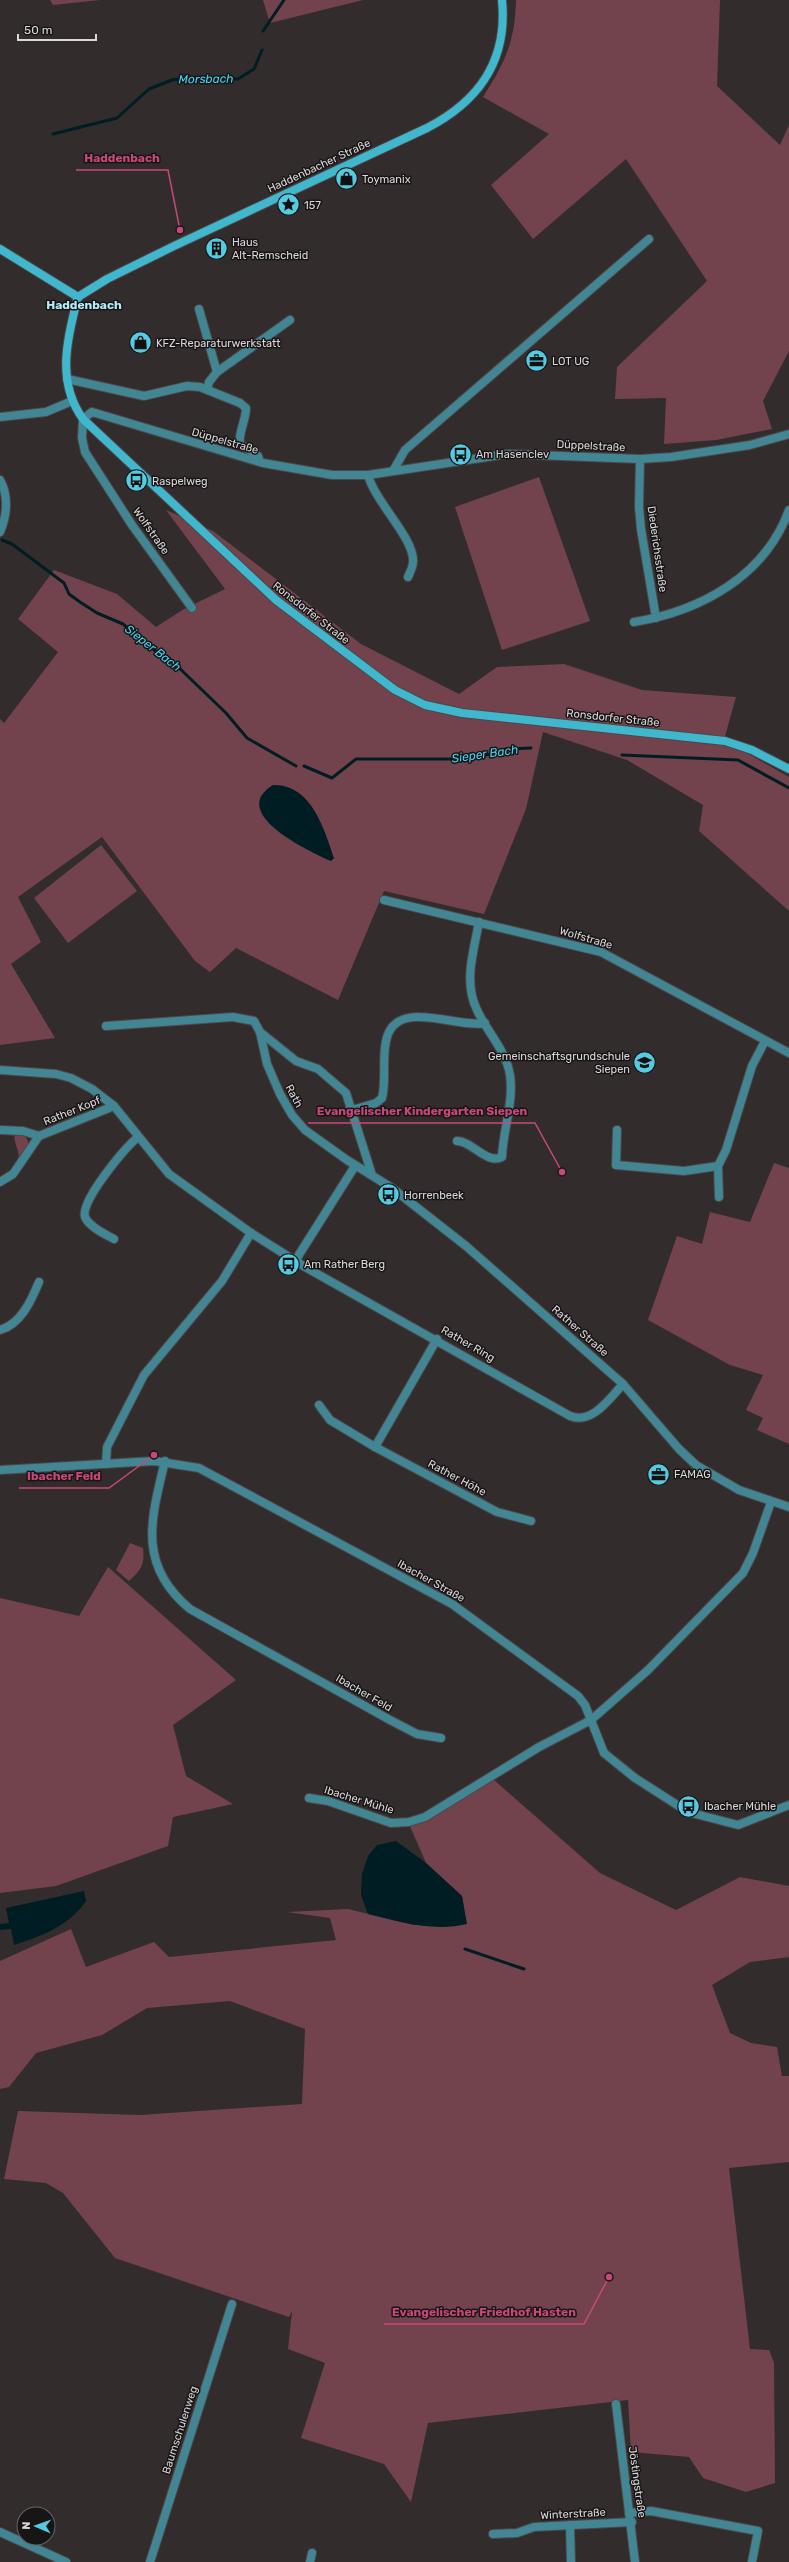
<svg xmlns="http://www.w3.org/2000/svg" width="789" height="2562" font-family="Rubik,sans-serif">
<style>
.green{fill:#72434d}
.water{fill:#001d23}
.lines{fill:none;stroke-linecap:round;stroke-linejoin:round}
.stream{stroke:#001d23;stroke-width:3}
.minor-casing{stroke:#4d4748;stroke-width:10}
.secondary-casing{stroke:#4d4748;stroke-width:10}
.minor{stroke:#428593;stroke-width:8}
.secondary{stroke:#41b7cd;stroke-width:8}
.labels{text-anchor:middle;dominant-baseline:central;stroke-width:3;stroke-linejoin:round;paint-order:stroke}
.street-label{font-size:11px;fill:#dbd7d8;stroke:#181516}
.poi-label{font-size:11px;fill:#dbd7d8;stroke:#181516;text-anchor:start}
.water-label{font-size:12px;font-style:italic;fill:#41d8f4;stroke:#181516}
.neighbourhood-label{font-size:12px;font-weight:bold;fill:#b3ecf9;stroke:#181516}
.leader{fill:none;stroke:#c8487a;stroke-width:1.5}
.callout-dot{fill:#c8487a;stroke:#181516;stroke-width:1.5}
.callout-label{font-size:12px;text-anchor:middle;font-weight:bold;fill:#c8487a;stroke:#181516;stroke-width:3;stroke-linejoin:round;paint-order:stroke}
</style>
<rect width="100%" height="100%" fill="#322c2d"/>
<g class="green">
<path d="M 50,0 L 100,0 L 53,5 Z"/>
<path d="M 263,0 L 363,0 L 270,23 Z"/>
<path d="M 516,0 L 720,0 L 717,86 L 780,145 L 789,125 L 789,351 L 763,401 L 772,429 L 716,440 L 664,444 L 666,398 L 615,399 L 617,367 L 707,281 L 626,159 L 533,239 L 491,185 L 549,134 L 483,97 C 505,62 515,42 516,0 Z"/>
<path d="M 539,477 L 590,621 L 502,650 L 455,507 Z"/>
<path d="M 166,510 L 213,531 L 361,644 L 459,694 L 497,667 L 564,664 L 642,690 L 736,697 L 724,740 L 789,777 L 789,911 L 699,831 L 703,805 L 627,760 L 543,732 L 526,809 L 484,914 L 384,891 L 338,1000 L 236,948 L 210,972 L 195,961 L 102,837 L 18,897 L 41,942 L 11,964 L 55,1038 L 0,1045 L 0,719 L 4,723 L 58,652 L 18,619 L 54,570 L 117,594 L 156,627 L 184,609 L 225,589 Z"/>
<path d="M 101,845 L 137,891 L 68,943 L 34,898 Z"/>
<path d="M 15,1133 L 25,1135 L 29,1144 L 18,1161 C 21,1150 12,1143 15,1133 Z"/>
<path d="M 774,1163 L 789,1168 L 789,1444 L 757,1430 L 763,1418 L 746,1410 L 763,1375 L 730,1365 L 648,1320 L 677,1236 L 702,1244 L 710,1212 L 750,1222 Z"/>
<path d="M 130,1543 L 143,1548 C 145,1564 141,1570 129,1581 L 116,1570 Z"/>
<path d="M 108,1567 L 236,1680 L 173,1725 L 186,1776 L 233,1804 L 173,1817 L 168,1846 L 56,1886 L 0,1893 L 0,1598 L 79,1616 Z"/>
<path d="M 494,1780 L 600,1873 L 676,1910 L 740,1877 L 789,1886 L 789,1957 L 750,1962 L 712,1985 L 730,2033 L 751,2043 L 777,2047 L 782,2076 L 789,2076 L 789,2162 L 729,2168 L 750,2349 L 769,2350 L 774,2363 L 775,2483 L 746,2492 L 703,2478 L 689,2457 L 631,2452 L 628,2400 L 428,2423 L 411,2502 L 384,2464 L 301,2438 L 325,2363 L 288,2349 L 292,2311 L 289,2317 L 115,2258 L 63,2193 L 46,2183 L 4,2179 L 18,2111 L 140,2115 L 302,2104 L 305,2029 L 230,2001 L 147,2008 L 102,2035 L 36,2053 L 9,2087 L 0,2089 L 0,1961 L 71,1929 L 86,1967 L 154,1942 L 169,1957 L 336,1940 L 330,1918 L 287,1912 L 348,1909 L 414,1925 L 466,1924 L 462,1896 L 426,1863 L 409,1824 Z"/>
</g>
<g class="water">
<path d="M 273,785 C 311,784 324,828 334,858 L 331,861 C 309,851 227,813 273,785 Z"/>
<path d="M 396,1841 L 426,1863 L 462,1896 L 467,1924 C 433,1932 401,1922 368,1914 L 361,1895 L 362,1874 L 368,1856 L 377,1845 Z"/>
<path d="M 84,1891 L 86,1901 C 69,1926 42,1936 14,1945 L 11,1929 L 0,1930 L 0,1924 L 9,1923 L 6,1908 Z"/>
</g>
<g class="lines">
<g class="stream">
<path d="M 263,31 L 284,0"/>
<path d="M 53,134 L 117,118 L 149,89 L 172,80 L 187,78 L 238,79 L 254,69 L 262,50"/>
<path d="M 2,540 L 12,544 L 64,583 L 69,594 L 80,602 L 97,613 L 123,624 L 159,654 L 174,663 L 226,713 L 247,738 L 296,766"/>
<path d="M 622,755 L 738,760 L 789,788"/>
<path d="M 304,766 L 332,778 L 356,759 L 464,759 L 491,754 L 506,749 L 531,748"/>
<path d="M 465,1949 L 524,1969"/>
</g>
<defs>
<g id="minor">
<path d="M 199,309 L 217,372 L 290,320"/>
<path d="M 67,379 L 144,396 L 187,386 L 200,387 L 240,403 L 246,408 C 246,421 238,432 240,444 L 258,456 L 260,462"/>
<path d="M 207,389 L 209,382 L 217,372"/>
<path d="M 0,417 L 46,412 L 72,401"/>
<path d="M 640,459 L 639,507 L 641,529 L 656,618"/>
<path d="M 393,471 L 405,450 L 649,239"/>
<path d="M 368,475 C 375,502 415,539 413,562 C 413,567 410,572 408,577"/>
<path d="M 0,480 C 9,496 7,516 0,532"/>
<path d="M 192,608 L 132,525 L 85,452 L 82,438 L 83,419 L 92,412 L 263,463 L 332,475 L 368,475 L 507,454 L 640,459 L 671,457 L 750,445 L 789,434"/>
<path d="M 634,622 C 701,611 765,576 789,510"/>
<path d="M 384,900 L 601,952 L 789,1053"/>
<path d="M 106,1026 L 233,1017 L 254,1021 L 260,1032 L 267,1064 L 280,1094 L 292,1115 L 305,1130 L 347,1160 L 392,1188 L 466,1246 L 623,1384 L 679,1449 L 696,1465 L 739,1490 L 789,1507"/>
<path d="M 260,1032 L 296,1061 L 318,1069 L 346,1093 L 372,1175"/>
<path d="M 0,1070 L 56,1074 L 71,1078 L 92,1089 L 114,1106 L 169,1174 L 251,1233 L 305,1267 L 570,1416 C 592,1425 610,1398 623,1384"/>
<path d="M 352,1110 L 376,1103 L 382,1098 C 387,1078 381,1057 387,1037 C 399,998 458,1029 485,1023"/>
<path d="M 0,1130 L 23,1131 L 39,1136"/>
<path d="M 617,1130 L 616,1165 L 684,1171 L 718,1166"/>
<path d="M 457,1141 C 472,1141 487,1165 502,1157 C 503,1130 514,1102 510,1075 C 506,1050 487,1032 477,1010 C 463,982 474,950 479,922"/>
<path d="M 0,1182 L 13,1174 L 39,1136 L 114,1106"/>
<path d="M 719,1197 L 718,1166 L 726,1150 L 752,1066 L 765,1041"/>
<path d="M 114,1239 C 105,1234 89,1227 85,1217 C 80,1201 125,1148 138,1137"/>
<path d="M 295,1261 L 355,1166"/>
<path d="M 0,1330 C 21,1324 31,1301 39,1282"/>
<path d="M 319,1405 L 330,1420 L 375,1447 L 437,1339"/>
<path d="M 375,1447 L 497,1512 L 531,1521"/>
<path d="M 165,1461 C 151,1519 137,1565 190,1609 L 390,1720 L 417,1734 L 441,1738"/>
<path d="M 106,1464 L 107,1447 L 144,1375 L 222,1281 L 251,1233"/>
<path d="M 0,1470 L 154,1461 L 199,1468 L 452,1604 L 578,1696 L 585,1705 L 604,1753 L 635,1778 L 688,1812 L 738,1825 L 789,1805"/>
<path d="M 309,1798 L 328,1801 L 391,1823 L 409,1822 L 425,1817 L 539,1747 L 591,1720 L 648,1670 L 743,1573 L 753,1553 L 771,1502"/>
<path d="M 616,2404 L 635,2562"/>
<path d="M 629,2513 L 651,2511 L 758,2531 L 752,2562"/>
<path d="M 570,2525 L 571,2562"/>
<path d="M 0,2532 L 66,2562"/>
<path d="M 493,2534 L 517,2533 L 534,2527 L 632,2522"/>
<path d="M 150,2562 L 232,2304"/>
<path d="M 310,2562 L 312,2553"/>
</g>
<g id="secondary">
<path d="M 0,249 L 78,297"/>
<path d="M 78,297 C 67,338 56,382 83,419 L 276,600 L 395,690 L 425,705 L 462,713 L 725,741 L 752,750 L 789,769"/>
<path d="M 78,297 L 107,279 L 174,246 L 427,128 C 479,101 508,61 502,0"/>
</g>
</defs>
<use href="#minor" class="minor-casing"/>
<use href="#secondary" class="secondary-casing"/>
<use href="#minor" class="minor"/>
<use href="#secondary" class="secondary"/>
</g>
<defs>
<symbol id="shop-disc" viewBox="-11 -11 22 22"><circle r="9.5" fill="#55cae0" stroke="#181516"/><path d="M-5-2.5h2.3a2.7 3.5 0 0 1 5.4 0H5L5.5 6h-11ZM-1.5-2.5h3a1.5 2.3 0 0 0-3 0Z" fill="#111"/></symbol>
<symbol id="sight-disc" viewBox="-11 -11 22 22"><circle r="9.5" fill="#55cae0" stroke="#181516"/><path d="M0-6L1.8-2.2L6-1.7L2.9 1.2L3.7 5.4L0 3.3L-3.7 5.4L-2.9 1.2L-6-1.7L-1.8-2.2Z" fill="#111"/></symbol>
<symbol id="building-disc" viewBox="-11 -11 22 22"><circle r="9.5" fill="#55cae0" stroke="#181516"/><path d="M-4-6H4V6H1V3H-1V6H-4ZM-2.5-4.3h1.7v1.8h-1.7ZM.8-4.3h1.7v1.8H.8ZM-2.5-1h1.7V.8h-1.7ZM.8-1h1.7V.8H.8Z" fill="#111"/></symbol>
<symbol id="office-disc" viewBox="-11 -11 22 22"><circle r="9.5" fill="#55cae0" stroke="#181516"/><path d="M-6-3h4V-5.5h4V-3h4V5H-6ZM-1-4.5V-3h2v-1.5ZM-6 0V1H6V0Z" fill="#111"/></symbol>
<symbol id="bus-disc" viewBox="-11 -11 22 22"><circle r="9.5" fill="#55cae0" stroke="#181516"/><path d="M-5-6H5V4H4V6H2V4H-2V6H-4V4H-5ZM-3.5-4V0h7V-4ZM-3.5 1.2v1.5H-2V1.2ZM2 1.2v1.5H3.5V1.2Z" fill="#111"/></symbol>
<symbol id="school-disc" viewBox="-11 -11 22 22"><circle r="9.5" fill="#55cae0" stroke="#181516"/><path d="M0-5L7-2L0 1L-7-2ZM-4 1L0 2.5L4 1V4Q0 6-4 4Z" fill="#111"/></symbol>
</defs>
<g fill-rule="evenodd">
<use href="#shop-disc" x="334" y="166" width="25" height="25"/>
<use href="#sight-disc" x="276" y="192" width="25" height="25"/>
<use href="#building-disc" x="204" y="236" width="25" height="25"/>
<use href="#shop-disc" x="128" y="330" width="25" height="25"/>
<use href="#office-disc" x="524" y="348" width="25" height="25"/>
<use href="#bus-disc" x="448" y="442" width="25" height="25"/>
<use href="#bus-disc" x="124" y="468" width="25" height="25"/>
<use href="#school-disc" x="632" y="1050" width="25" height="25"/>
<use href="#bus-disc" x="376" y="1182" width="25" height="25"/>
<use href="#bus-disc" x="276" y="1252" width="25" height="25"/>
<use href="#office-disc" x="646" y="1462" width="25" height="25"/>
<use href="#bus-disc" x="676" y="1794" width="25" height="25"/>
</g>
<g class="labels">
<g class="street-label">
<text transform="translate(319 166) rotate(-25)">Haddenbacher Straße</text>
<text transform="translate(225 441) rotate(16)">Düppelstraße</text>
<text transform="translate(591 446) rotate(3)">Düppelstraße</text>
<text transform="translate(151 531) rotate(55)">Wolfstraße</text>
<text transform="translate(657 549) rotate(82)">Diederichsstraße</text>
<text transform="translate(311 613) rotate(38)">Ronsdorfer Straße</text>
<text transform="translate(613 718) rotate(6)">Ronsdorfer Straße</text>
<text transform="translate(586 938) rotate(16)">Wolfstraße</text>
<text transform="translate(294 1096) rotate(62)">Rath</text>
<text transform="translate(72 1111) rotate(-22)">Rather Kopf</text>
<text transform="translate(580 1331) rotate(41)">Rather Straße</text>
<text transform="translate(468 1344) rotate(30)">Rather Ring</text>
<text transform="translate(457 1478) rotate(28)">Rather Höhe</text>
<text transform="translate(431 1581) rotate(29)">Ibacher Straße</text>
<text transform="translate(364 1693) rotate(30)">Ibacher Feld</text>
<text transform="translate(359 1800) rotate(17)">Ibacher Mühle</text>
<text transform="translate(180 2430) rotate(-72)">Baumschulenweg</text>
<text transform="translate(637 2482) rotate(82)">Jöstingstraße</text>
<text transform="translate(573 2514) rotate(-3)">Winterstraße</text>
</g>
<g class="poi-label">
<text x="362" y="179">Toymanix</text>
<text x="304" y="205">157</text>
<text x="232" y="242">Haus<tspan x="232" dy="13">Alt-Remscheid</tspan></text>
<text x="156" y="343">KFZ-Reparaturwerkstatt</text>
<text x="552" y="361">LOT UG</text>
<text x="476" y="454">Am Hasenclev</text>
<text x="152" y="481">Raspelweg</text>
<text x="630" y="1056" text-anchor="end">Gemeinschaftsgrundschule<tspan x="630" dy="13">Siepen</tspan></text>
<text x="404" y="1195">Horrenbeek</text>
<text x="304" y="1264">Am Rather Berg</text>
<text x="674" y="1474">FAMAG</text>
<text x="704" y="1806">Ibacher Mühle</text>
</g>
<g class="water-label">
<text transform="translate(206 79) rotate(-1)">Morsbach</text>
<text transform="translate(153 648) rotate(38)">Sieper Bach</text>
<text transform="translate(485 754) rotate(-8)">Sieper Bach</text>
</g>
<g class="neighbourhood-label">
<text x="84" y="305">Haddenbach</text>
</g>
</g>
<path class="leader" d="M180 230L168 170H76M562 1172L535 1123H308M154 1455L109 1488H19M609 2277L584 2324H384"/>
<g class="callout-dot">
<circle cx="180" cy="230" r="4"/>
<circle cx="562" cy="1172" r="4"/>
<circle cx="154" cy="1455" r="4"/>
<circle cx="609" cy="2277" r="4"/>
</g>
<g class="callout-label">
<text x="122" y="162">Haddenbach</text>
<text x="422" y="1115">Evangelischer Kindergarten Siepen</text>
<text x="64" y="1480">Ibacher Feld</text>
<text x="484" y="2316">Evangelischer Friedhof Hasten</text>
</g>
<g transform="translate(36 2526) rotate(272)"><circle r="19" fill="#181516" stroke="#666364"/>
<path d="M0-3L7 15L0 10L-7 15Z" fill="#55cae0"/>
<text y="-6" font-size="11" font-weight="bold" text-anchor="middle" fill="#dbd7d8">N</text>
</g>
<path d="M18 34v6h78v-6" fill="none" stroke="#dbd7d8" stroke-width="2"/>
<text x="24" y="34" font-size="12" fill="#dbd7d8" stroke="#181516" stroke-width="3" paint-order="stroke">50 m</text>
</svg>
